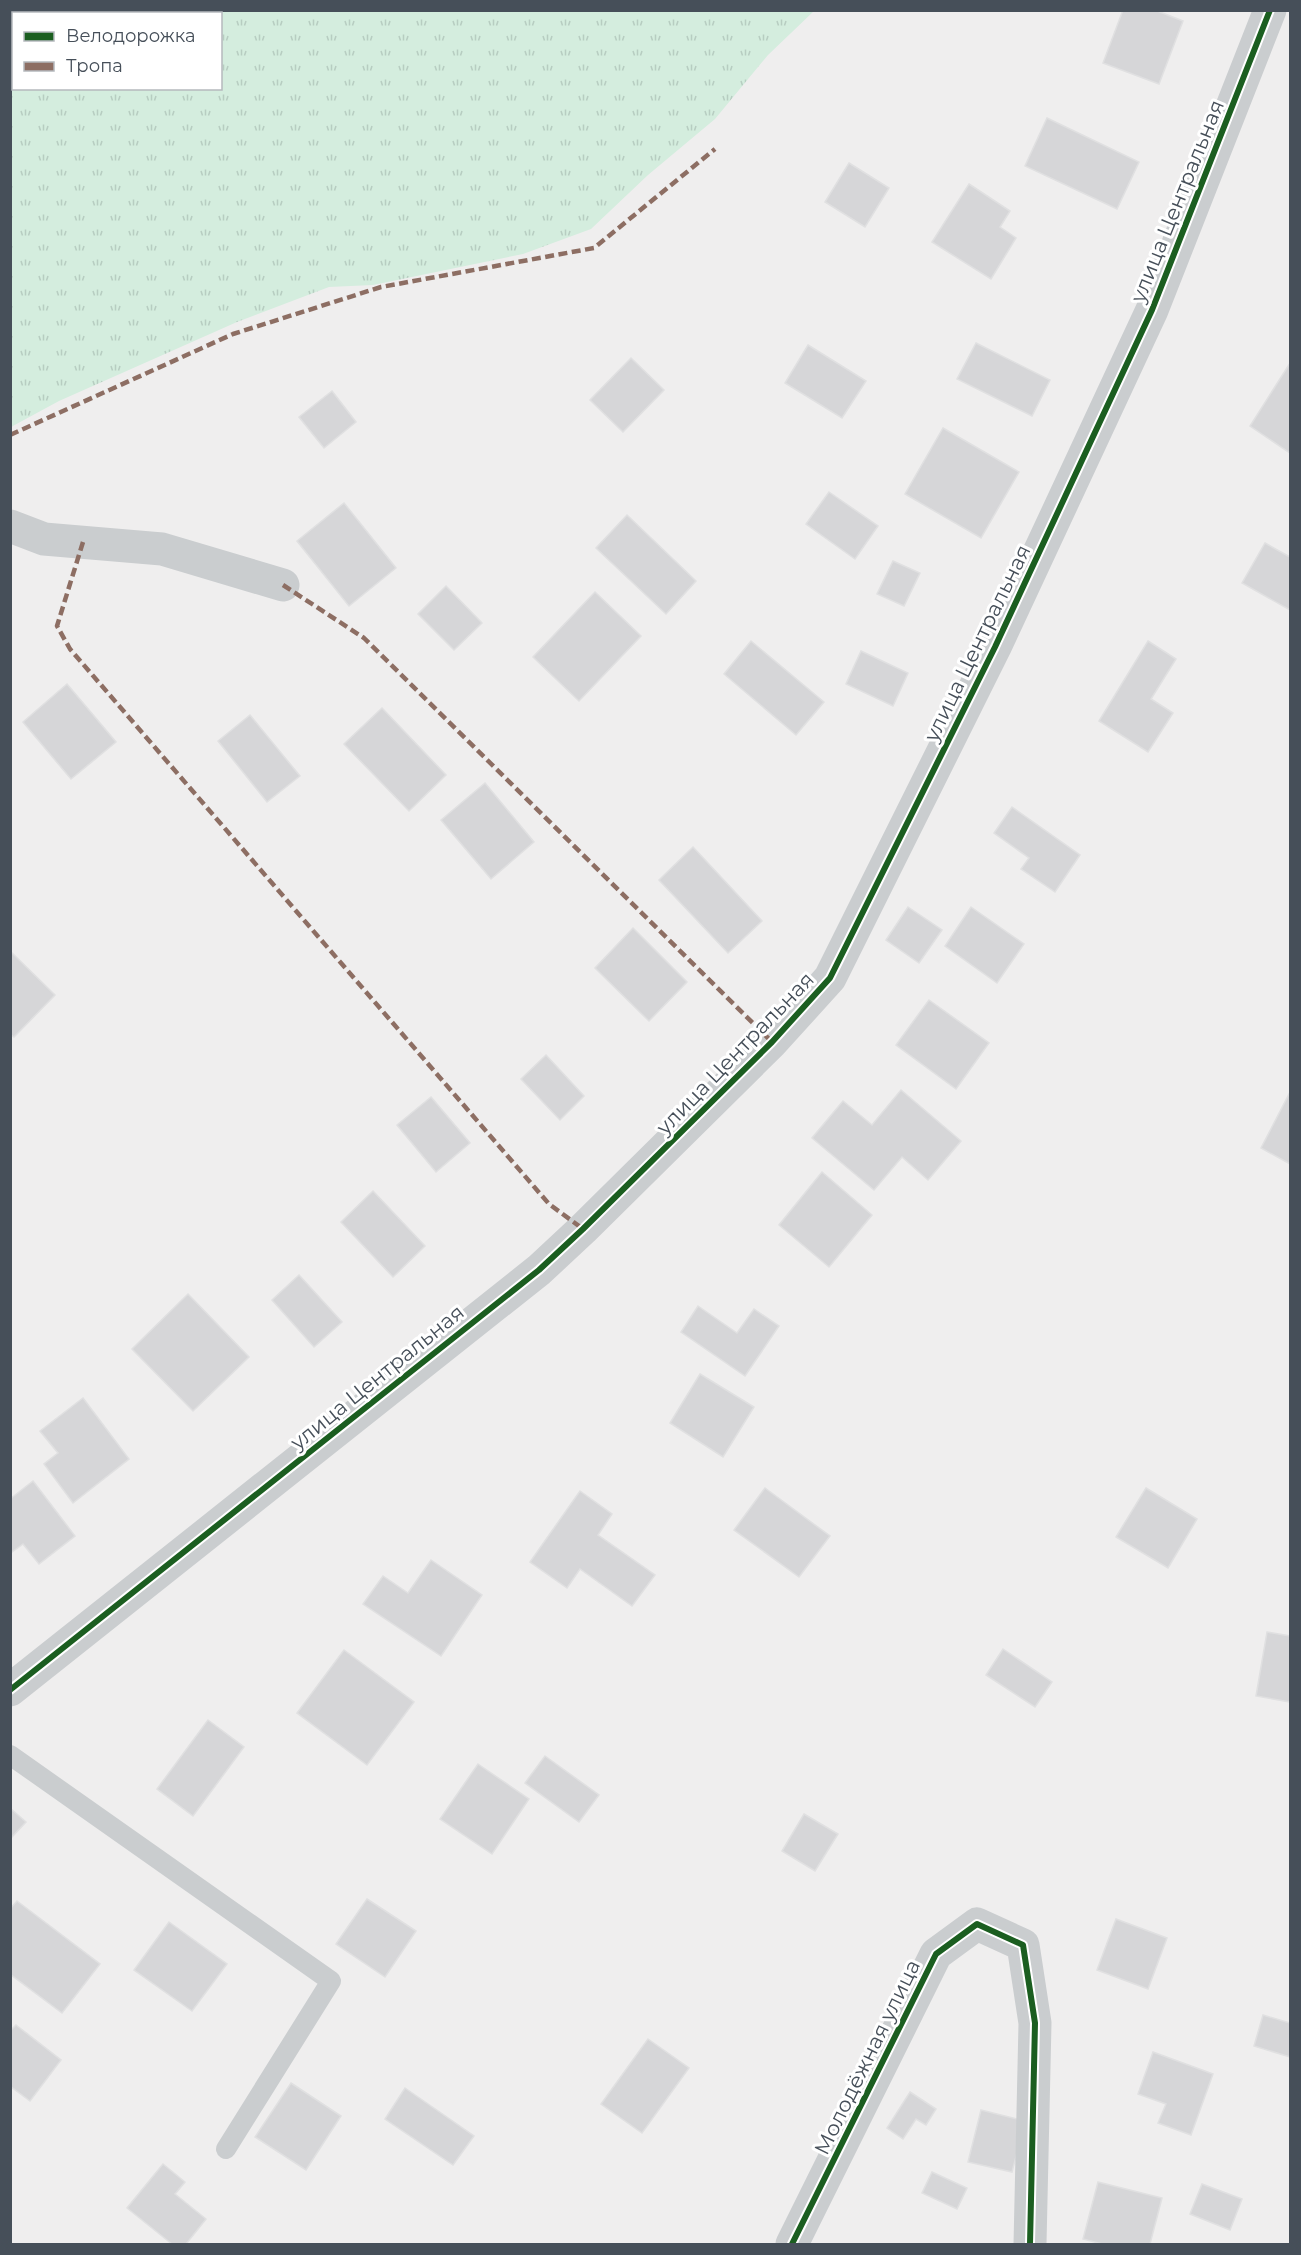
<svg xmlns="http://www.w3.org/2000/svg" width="1301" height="2255" font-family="Montserrat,sans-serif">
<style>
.grass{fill:url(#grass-tufts);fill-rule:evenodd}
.building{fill:#d6d6d8;stroke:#e0e0e1;stroke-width:1.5}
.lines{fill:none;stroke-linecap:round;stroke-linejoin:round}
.service{stroke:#cacdcf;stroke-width:20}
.minor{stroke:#cacdcf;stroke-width:33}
.quiet{stroke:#8d6e63;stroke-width:4.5;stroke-dasharray:9 4.5;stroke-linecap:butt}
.cycleway-casing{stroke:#fff;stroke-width:10}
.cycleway{stroke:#1b5e20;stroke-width:6}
.labels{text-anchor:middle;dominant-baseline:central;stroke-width:6;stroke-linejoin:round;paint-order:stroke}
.street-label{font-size:21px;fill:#464f59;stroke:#fff}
</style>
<defs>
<pattern id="grass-tufts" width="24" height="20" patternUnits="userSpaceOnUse" patternTransform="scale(1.5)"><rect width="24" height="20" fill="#d4edde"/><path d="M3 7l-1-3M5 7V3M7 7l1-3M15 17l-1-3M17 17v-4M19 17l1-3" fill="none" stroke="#b7cdc1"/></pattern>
</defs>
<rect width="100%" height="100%" fill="#efeeee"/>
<path class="grass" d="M 11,10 L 814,10 L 814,11 L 768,55 L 715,119 L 648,175 L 591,229 L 523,254 L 373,285 L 329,287 L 237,322 L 59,401 L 11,427 ZM 14,14 L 220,14 L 220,88 L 14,88 Z"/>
<g class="building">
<path d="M 1123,10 L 1155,10 L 1183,21 L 1159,84 L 1103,63 Z"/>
<path d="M 1047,118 L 1139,162 L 1117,209 L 1025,166 Z"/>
<path d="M 849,163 L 889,188 L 865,227 L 825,202 Z"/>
<path d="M 969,184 L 1010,211 L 1000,227 L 1016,238 L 991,279 L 932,242 Z"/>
<path d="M 976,343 L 1050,380 L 1032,416 L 957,379 Z"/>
<path d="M 808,345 L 866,381 L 842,418 L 785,383 Z"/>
<path d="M 631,358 L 664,390 L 623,432 L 590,400 Z"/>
<path d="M 1290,363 L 1290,453 L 1250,426 Z"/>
<path d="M 332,391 L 356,422 L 324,448 L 299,417 Z"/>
<path d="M 943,428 L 1019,472 L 981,538 L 905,494 Z"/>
<path d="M 829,492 L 878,526 L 855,559 L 806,524 Z"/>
<path d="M 344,503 L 396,568 L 349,606 L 297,541 Z"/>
<path d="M 627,515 L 696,581 L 666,614 L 596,548 Z"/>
<path d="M 1265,543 L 1290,557 L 1290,610 L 1242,583 Z"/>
<path d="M 893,561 L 920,573 L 904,606 L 877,594 Z"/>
<path d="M 446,586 L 482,623 L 454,650 L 418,614 Z"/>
<path d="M 595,592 L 641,636 L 579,701 L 533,657 Z"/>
<path d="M 751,641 L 824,702 L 796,735 L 724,674 Z"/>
<path d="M 1148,641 L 1176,659 L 1151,699 L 1173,713 L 1148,752 L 1099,721 Z"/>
<path d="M 861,651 L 908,673 L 893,706 L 846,684 Z"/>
<path d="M 67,684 L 116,742 L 71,779 L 23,722 Z"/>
<path d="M 382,708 L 446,775 L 409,811 L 344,744 Z"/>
<path d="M 250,715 L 300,776 L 267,802 L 218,741 Z"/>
<path d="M 485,783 L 534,842 L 491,879 L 441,820 Z"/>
<path d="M 1012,807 L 1080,855 L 1055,892 L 1021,869 L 1029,858 L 994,833 Z"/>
<path d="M 693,847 L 762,921 L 728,953 L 659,880 Z"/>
<path d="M 908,907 L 942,930 L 919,963 L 886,940 Z"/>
<path d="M 971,907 L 1024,944 L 997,983 L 945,946 Z"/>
<path d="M 633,928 L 687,982 L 649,1021 L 595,968 Z"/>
<path d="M 10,951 L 55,995 L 14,1037 L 10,1034 Z"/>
<path d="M 929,1000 L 989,1043 L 956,1089 L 896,1045 Z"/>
<path d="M 546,1055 L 584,1096 L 560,1120 L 521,1079 Z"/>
<path d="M 901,1090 L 961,1141 L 928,1180 L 902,1157 L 874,1190 L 812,1138 L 843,1101 L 872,1125 Z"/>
<path d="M 1290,1092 L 1290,1164 L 1261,1148 Z"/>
<path d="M 431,1097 L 470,1143 L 436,1172 L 397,1125 Z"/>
<path d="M 822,1172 L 872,1215 L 829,1267 L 779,1225 Z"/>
<path d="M 373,1191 L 425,1246 L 393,1277 L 341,1222 Z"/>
<path d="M 299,1275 L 342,1322 L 314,1347 L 272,1300 Z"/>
<path d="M 188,1294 L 249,1357 L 193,1411 L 132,1349 Z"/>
<path d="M 698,1306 L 737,1333 L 754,1309 L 779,1326 L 745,1376 L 681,1332 Z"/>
<path d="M 700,1374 L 754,1407 L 723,1457 L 670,1423 Z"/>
<path d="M 83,1398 L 129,1459 L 73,1503 L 44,1464 L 58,1453 L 40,1431 Z"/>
<path d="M 33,1481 L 75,1536 L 39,1564 L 23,1544 L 12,1552 L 10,1550 L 10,1499 Z"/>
<path d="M 765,1488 L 830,1536 L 799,1577 L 734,1530 Z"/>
<path d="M 1146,1488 L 1197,1519 L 1168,1568 L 1116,1537 Z"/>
<path d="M 580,1491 L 612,1514 L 598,1535 L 655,1575 L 632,1606 L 580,1569 L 567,1588 L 530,1562 Z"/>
<path d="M 431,1560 L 482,1595 L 441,1656 L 363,1604 L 383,1576 L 408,1593 Z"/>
<path d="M 1267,1632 L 1290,1636 L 1290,1702 L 1256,1696 Z"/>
<path d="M 1003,1649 L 1052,1682 L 1035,1707 L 986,1675 Z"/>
<path d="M 344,1650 L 414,1702 L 367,1765 L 297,1713 Z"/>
<path d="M 208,1720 L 244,1747 L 193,1816 L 157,1789 Z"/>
<path d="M 545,1756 L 599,1795 L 579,1822 L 525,1783 Z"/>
<path d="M 478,1764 L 529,1799 L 492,1854 L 440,1819 Z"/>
<path d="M 10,1808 L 26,1822 L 10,1839 Z"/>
<path d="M 804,1814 L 838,1834 L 815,1871 L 782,1851 Z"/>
<path d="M 367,1899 L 416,1931 L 385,1977 L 336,1944 Z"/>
<path d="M 17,1901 L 100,1964 L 62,2013 L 10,1974 L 10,1909 Z"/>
<path d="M 1116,1919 L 1167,1938 L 1148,1989 L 1097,1970 Z"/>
<path d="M 169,1922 L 227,1964 L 192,2011 L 134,1970 Z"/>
<path d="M 1263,2015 L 1290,2023 L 1290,2057 L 1254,2046 Z"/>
<path d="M 16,2025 L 61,2060 L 30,2101 L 10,2086 L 10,2031 Z"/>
<path d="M 648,2039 L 689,2068 L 642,2133 L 601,2104 Z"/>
<path d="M 1153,2052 L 1213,2074 L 1191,2135 L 1158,2123 L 1166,2104 L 1138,2094 Z"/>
<path d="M 291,2083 L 341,2116 L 306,2170 L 255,2137 Z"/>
<path d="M 405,2088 L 474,2136 L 453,2165 L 385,2119 Z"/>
<path d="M 910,2092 L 936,2109 L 926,2125 L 916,2119 L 903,2139 L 887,2128 Z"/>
<path d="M 981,2110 L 1025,2121 L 1012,2172 L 968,2162 Z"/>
<path d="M 163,2164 L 185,2182 L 175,2194 L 206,2219 L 186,2244 L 172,2244 L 127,2208 Z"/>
<path d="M 932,2172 L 967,2188 L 957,2209 L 922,2193 Z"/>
<path d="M 1098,2182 L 1162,2198 L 1150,2244 L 1102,2244 L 1083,2239 Z"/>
<path d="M 1202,2184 L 1242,2199 L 1230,2230 L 1190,2214 Z"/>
</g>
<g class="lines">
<path class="service" d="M 10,1755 L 331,1981 L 226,2149"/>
<g class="minor">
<path d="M 10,526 L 44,539 L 162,549 L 283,585"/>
<path d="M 10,1690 L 539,1270 L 583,1229 L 772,1042 L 830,978 L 995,647 L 1152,310 L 1270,10"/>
<path d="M 792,2244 L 936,1954 L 977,1924 L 1023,1945 L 1035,2023 L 1030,2244"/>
</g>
<g class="quiet">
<path d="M 10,435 L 233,334 L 381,287 L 594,248 L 715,149"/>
<path d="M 83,542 L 57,626 L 70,649 L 549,1204 L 583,1229"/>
<path d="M 283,585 L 364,638 L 772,1042"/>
</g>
<defs>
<g id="cycleway">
<path d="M 10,1690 L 539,1270 L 583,1229 L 772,1042 L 830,978 L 995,647 L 1152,310 L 1270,10"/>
<path d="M 792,2244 L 936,1954 L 977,1924 L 1023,1945 L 1035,2023 L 1030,2244"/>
</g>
</defs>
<use href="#cycleway" class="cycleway-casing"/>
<use href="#cycleway" class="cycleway"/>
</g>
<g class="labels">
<g class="street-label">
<text transform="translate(1177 201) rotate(-68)">улица Центральная</text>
<text transform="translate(977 643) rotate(-64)">улица Центральная</text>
<text transform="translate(735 1053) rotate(-46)">улица Центральная</text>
<text transform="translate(377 1377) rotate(-39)">улица Центральная</text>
<text transform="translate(867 2057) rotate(-64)">Молодёжная улица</text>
</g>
</g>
<rect width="1301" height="2255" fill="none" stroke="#464f59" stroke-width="24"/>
<rect x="12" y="12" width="210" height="78" fill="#ffffff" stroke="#b5b9bd" stroke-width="1.5"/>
<rect x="24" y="32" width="30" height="9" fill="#1b5e20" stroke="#b5b9bd" stroke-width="1.5"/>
<text x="66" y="42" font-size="18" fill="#464f59">Велодорожка</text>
<rect x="24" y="62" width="30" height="9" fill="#8d6e63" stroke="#b5b9bd" stroke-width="1.5"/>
<text x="66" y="72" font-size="18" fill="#464f59">Тропа</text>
</svg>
